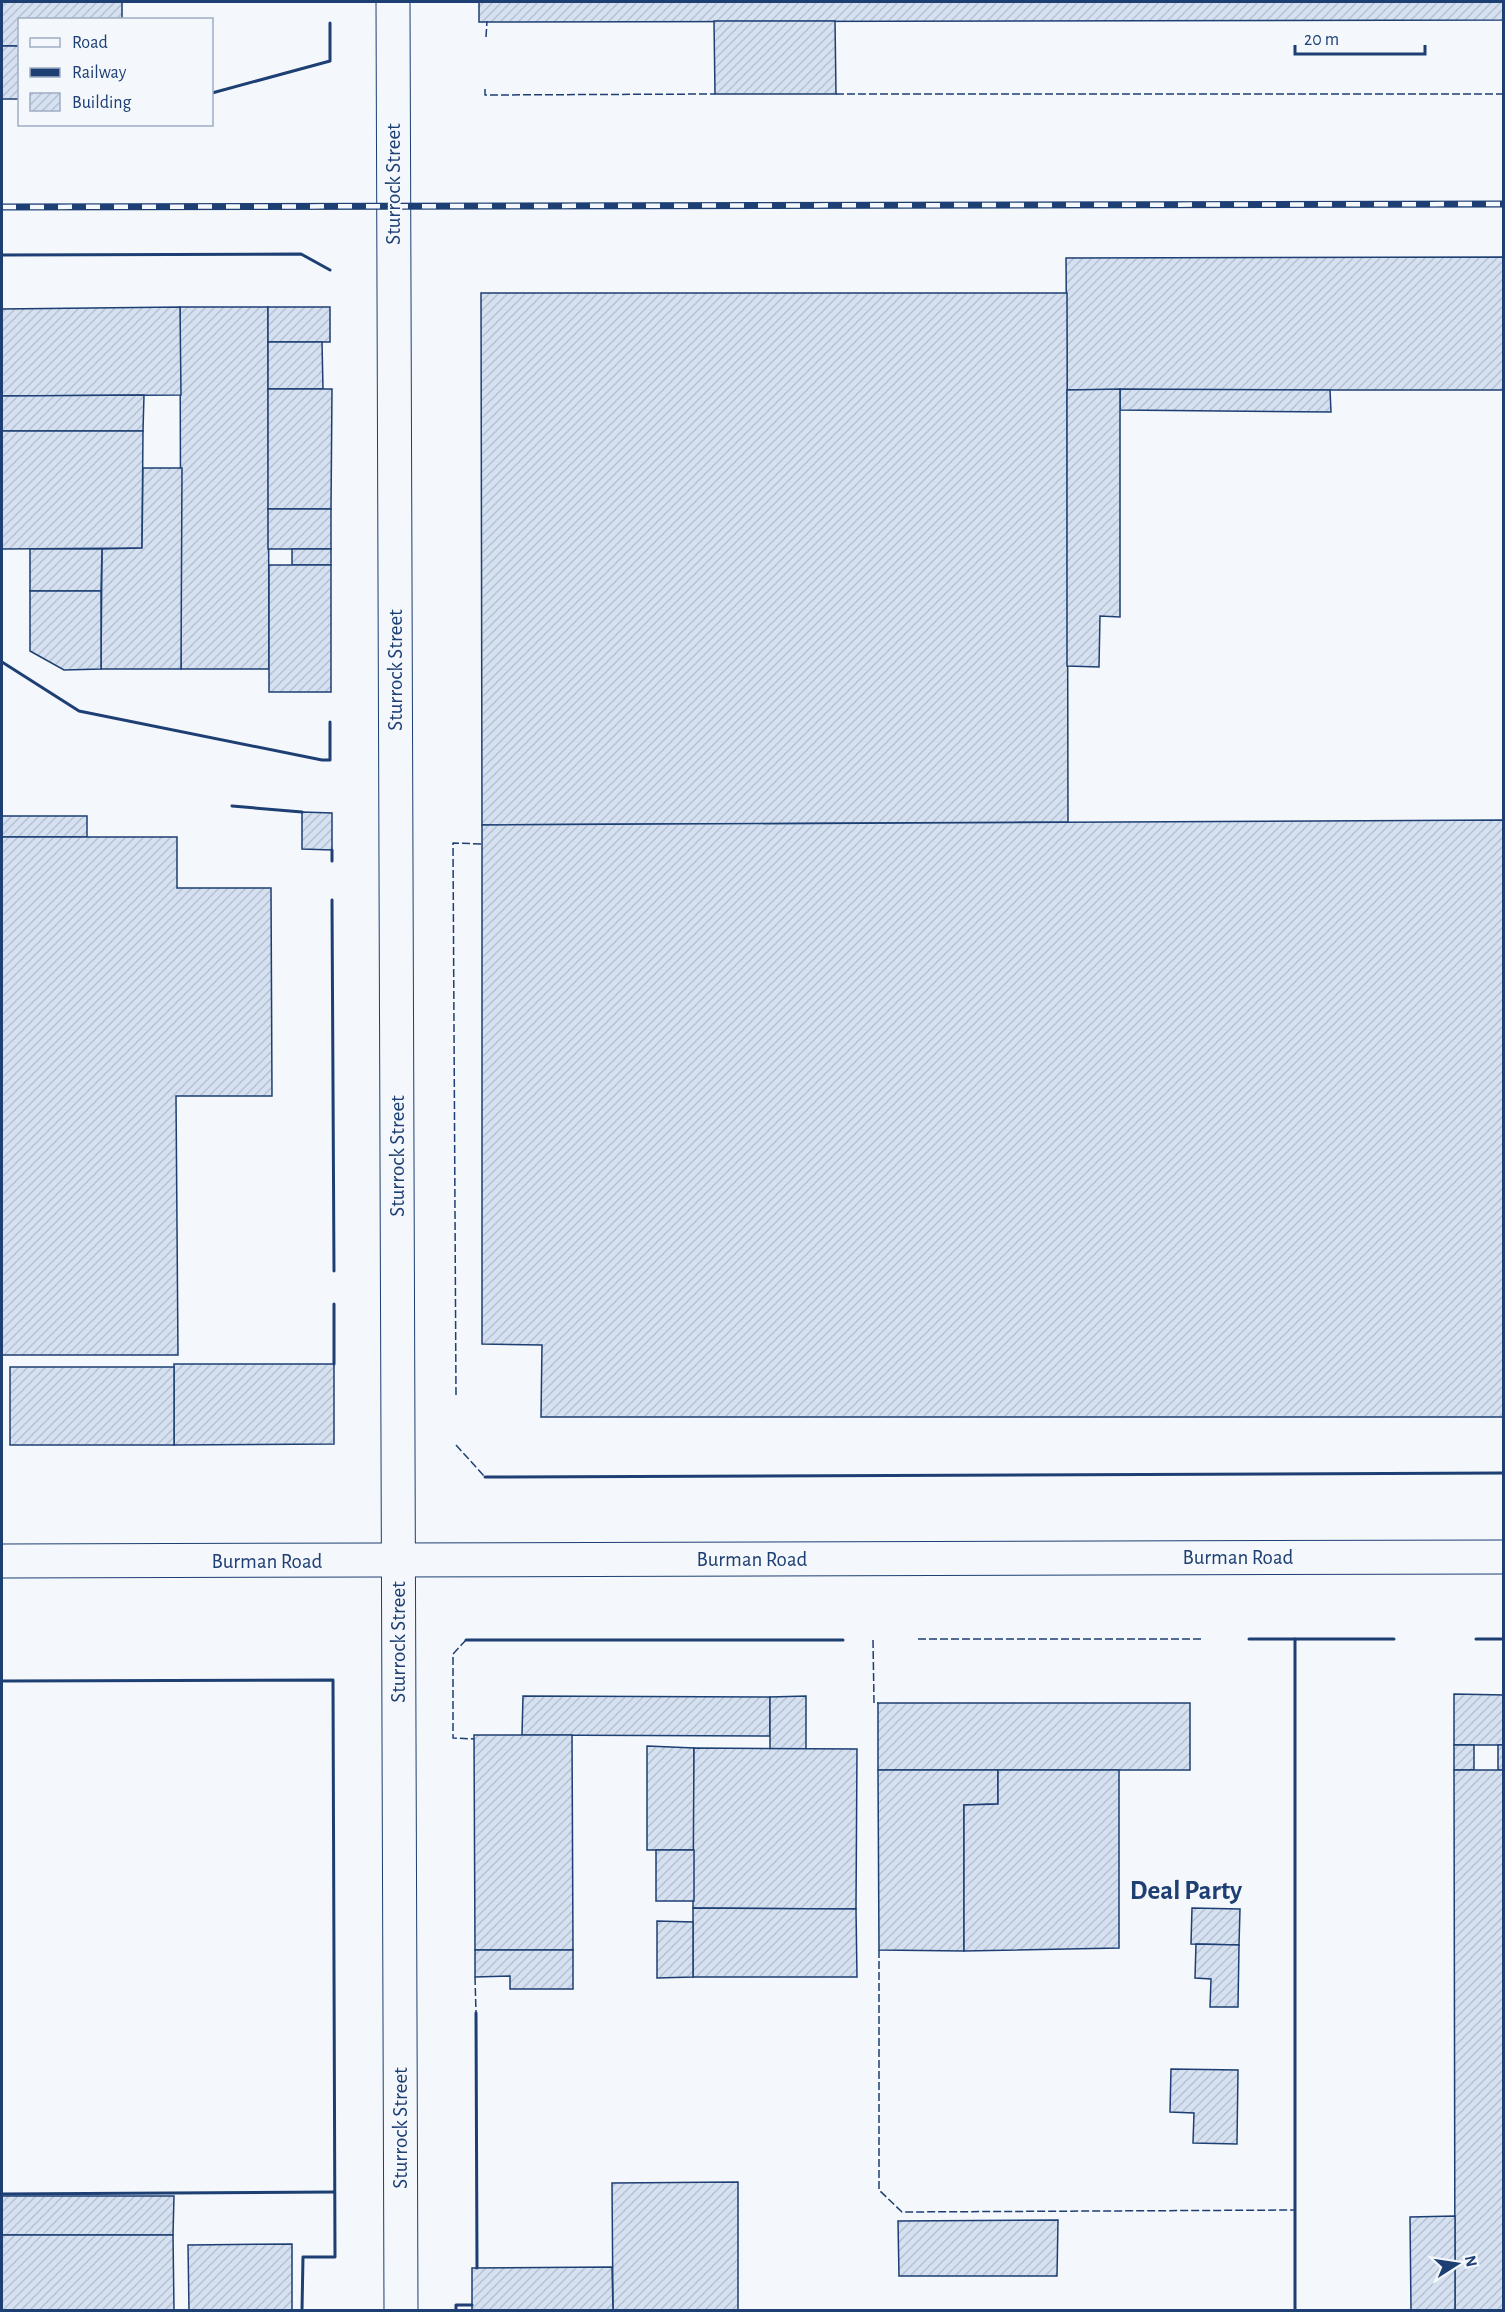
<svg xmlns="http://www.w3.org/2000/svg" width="1505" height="2312" font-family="'Alegreya Sans',sans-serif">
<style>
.building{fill:url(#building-hatch);stroke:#1d3f73;stroke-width:1.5}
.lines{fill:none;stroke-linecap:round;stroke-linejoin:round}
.street-casing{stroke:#1d3f73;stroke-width:35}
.street{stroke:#f4f7fb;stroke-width:33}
.rail-casing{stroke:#1d3f73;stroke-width:7}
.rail{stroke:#f4f7fb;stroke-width:4.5;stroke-dasharray:14;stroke-linecap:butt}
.fence{stroke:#1d3f73;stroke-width:1.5;stroke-dasharray:8 3;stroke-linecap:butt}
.wall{stroke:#1d3f73;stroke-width:3}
.labels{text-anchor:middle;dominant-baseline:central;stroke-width:4.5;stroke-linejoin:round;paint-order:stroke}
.street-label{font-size:21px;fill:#1d3f73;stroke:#f4f7fb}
.district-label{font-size:27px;font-weight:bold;fill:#1d3f73;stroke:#f4f7fb}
</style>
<defs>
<pattern id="building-hatch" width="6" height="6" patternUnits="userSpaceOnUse" patternTransform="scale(1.5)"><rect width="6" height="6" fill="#d5e0f0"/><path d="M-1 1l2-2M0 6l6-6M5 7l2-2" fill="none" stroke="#b6c1d1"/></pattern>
</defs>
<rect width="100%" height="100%" fill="#f4f7fb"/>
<g class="building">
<path d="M 2,2 L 122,2 L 122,20 L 20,20 L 20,46 L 2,46 Z"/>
<path d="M 479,2 L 1504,2 L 1504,20 L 479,22 Z"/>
<path d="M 714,21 L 835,21 L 836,94 L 715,94 Z"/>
<rect x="2" y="46" width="18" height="53"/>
<path d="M 1504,257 L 1504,390 L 1067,390 L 1066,258 Z"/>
<path d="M 481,293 L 1067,293 L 1068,822 L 482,825 Z"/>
<path d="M 180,307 L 268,307 L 269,669 L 181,669 Z"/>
<path d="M 180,307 L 181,395 L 2,396 L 2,309 Z"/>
<rect x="268" y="307" width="62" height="35"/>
<path d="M 268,342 L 322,342 L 323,389 L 268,389 Z"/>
<path d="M 268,389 L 332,389 L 331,509 L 268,509 Z"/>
<path d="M 1120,389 L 1330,390 L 1331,412 L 1120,410 Z"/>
<path d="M 1120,389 L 1120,617 L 1100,616 L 1099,667 L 1067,666 L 1067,390 Z"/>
<path d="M 144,395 L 143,431 L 2,431 L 2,396 Z"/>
<path d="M 2,431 L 143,431 L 142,548 L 2,549 Z"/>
<path d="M 143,468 L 182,468 L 181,669 L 101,669 L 102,549 L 142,548 Z"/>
<rect x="268" y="509" width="63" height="40"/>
<path d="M 30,549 L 102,549 L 101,591 L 30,591 Z"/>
<rect x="292" y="549" width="39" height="16"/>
<rect x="269" y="565" width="62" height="127"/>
<path d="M 30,591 L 101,591 L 101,669 L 64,670 L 30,651 Z"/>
<path d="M 302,812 L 332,813 L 332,850 L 302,849 Z"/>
<rect x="2" y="816" width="85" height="21"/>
<path d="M 1504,820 L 1504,1417 L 541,1417 L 542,1345 L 482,1344 L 482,825 Z"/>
<path d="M 2,837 L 177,837 L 177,888 L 271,888 L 272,1096 L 176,1096 L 178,1355 L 2,1355 Z"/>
<path d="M 174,1364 L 334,1364 L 334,1444 L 174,1445 Z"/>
<rect x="10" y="1367" width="164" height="78"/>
<path d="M 1454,1694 L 1504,1695 L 1504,1745 L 1454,1745 Z"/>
<path d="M 523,1696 L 770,1697 L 770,1736 L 522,1735 Z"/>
<path d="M 806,1696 L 806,1749 L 770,1749 L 770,1697 Z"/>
<rect x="878" y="1703" width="312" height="67"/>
<path d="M 474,1735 L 572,1735 L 573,1950 L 475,1950 Z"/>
<rect x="1454" y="1745" width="20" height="25"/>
<rect x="1498" y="1745" width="6" height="25"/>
<path d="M 647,1746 L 694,1748 L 694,1850 L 647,1850 Z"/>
<path d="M 694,1748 L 857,1749 L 856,1909 L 693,1908 Z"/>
<path d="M 878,1770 L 998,1770 L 998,1804 L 964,1805 L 964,1951 L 879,1950 Z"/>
<path d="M 998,1770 L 1119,1770 L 1119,1948 L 964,1951 L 964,1805 L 998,1804 Z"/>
<path d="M 1454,1770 L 1504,1770 L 1504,2310 L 1455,2310 Z"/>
<rect x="656" y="1850" width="38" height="51"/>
<path d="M 693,1908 L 856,1909 L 857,1977 L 693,1977 Z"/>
<path d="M 1192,1908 L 1240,1909 L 1239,1945 L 1191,1944 Z"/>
<path d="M 657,1921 L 693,1922 L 693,1977 L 657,1978 Z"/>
<path d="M 1196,1944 L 1239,1945 L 1238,2007 L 1210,2007 L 1211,1979 L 1195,1978 Z"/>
<path d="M 475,1950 L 573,1950 L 573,1989 L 510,1989 L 510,1976 L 475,1977 Z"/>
<path d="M 1171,2069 L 1238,2070 L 1237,2144 L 1193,2143 L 1194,2113 L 1170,2112 Z"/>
<path d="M 738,2182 L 738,2310 L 613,2310 L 612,2183 Z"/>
<path d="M 2,2196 L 174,2196 L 173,2235 L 2,2235 Z"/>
<path d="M 1455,2216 L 1455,2310 L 1411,2310 L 1410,2217 Z"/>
<path d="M 1058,2220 L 1057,2276 L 899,2276 L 898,2221 Z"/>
<path d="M 2,2235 L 173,2235 L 174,2310 L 2,2310 Z"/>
<path d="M 292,2244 L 292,2310 L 189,2310 L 188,2245 Z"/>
<path d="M 612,2267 L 613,2310 L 472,2310 L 472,2268 Z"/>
</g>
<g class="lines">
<defs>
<g id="street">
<path d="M 393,2 L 401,2310"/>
<path d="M 2,1561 L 1504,1557"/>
</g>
</defs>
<use href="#street" class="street-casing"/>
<use href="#street" class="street"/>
<defs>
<path id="rail" d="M 2,207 L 1504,204"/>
</defs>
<use href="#rail" class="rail-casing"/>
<use href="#rail" class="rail"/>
<g class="fence">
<path d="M 486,37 L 487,21"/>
<path d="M 485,89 L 485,95 L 715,94"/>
<path d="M 836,94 L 1504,94"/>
<path d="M 456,1395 L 453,843 L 482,844"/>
<path d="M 456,1445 L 485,1477"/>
<path d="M 918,1639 L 1201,1639"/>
<path d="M 466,1640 L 453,1654 L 453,1738 L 474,1739"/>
<path d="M 873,1640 L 874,1703 L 878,1703"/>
<path d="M 879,1950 L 879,2190 L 902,2212 L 1295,2210"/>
<path d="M 475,1977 L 476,2013"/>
</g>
<g class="wall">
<path d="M 212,93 L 330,61 L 330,23"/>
<path d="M 2,255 L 301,254 L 330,270"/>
<path d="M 2,662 L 79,711 L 322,760 L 330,760 L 330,722"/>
<path d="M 232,806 L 302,812"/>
<path d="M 332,850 L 332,861"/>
<path d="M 332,900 L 334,1271"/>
<path d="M 334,1304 L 334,1364"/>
<path d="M 485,1477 L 1504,1473"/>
<path d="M 1249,1639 L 1295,1639"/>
<path d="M 1476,1639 L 1504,1639"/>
<path d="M 466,1640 L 843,1640"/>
<path d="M 2,1681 L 333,1680 L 335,2257 L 303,2257 L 302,2310"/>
<path d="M 476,2013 L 477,2268"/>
<path d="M 2,2194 L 334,2192"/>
<path d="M 456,2310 L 456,2305 L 472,2305"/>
<path d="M 1295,2310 L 1295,1639 L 1394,1639"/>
</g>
</g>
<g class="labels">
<g class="street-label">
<text transform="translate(393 184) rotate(-90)">Sturrock Street</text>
<text transform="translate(395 670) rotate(-90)">Sturrock Street</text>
<text transform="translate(397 1156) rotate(-90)">Sturrock Street</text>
<text x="1238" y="1557">Burman Road</text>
<text x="752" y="1559">Burman Road</text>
<text x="267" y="1561">Burman Road</text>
<text transform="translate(398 1642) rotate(-90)">Sturrock Street</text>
<text transform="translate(400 2128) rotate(-90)">Sturrock Street</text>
</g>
<g class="district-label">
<text x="1186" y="1890">Deal Party</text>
</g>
</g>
<rect width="1505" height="2312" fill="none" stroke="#1d3f73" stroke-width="6"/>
<rect x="18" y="18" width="195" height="108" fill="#f4f7fb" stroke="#9eadc5" stroke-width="1.5"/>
<rect x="30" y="38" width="30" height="9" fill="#f4f7fb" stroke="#9eadc5" stroke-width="1.5"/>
<text x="72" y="48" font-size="18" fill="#1d3f73">Road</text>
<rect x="30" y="68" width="30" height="9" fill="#1d3f73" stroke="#9eadc5" stroke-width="1.5"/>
<text x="72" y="78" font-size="18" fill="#1d3f73">Railway</text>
<rect x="30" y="93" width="30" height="18" fill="url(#building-hatch)" stroke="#9eadc5" stroke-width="1.5"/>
<text x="72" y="108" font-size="18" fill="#1d3f73">Building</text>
<g transform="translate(1457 2264) rotate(78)" stroke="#f4f7fb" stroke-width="4.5" paint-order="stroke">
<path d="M0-4.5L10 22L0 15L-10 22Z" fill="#1d3f73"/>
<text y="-9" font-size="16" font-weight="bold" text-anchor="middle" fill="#1d3f73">N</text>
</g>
<path d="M1295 45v9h130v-9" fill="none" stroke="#1d3f73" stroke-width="3"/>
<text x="1304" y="45" font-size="18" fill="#1d3f73" stroke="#f4f7fb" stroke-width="4.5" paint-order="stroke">20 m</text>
</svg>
